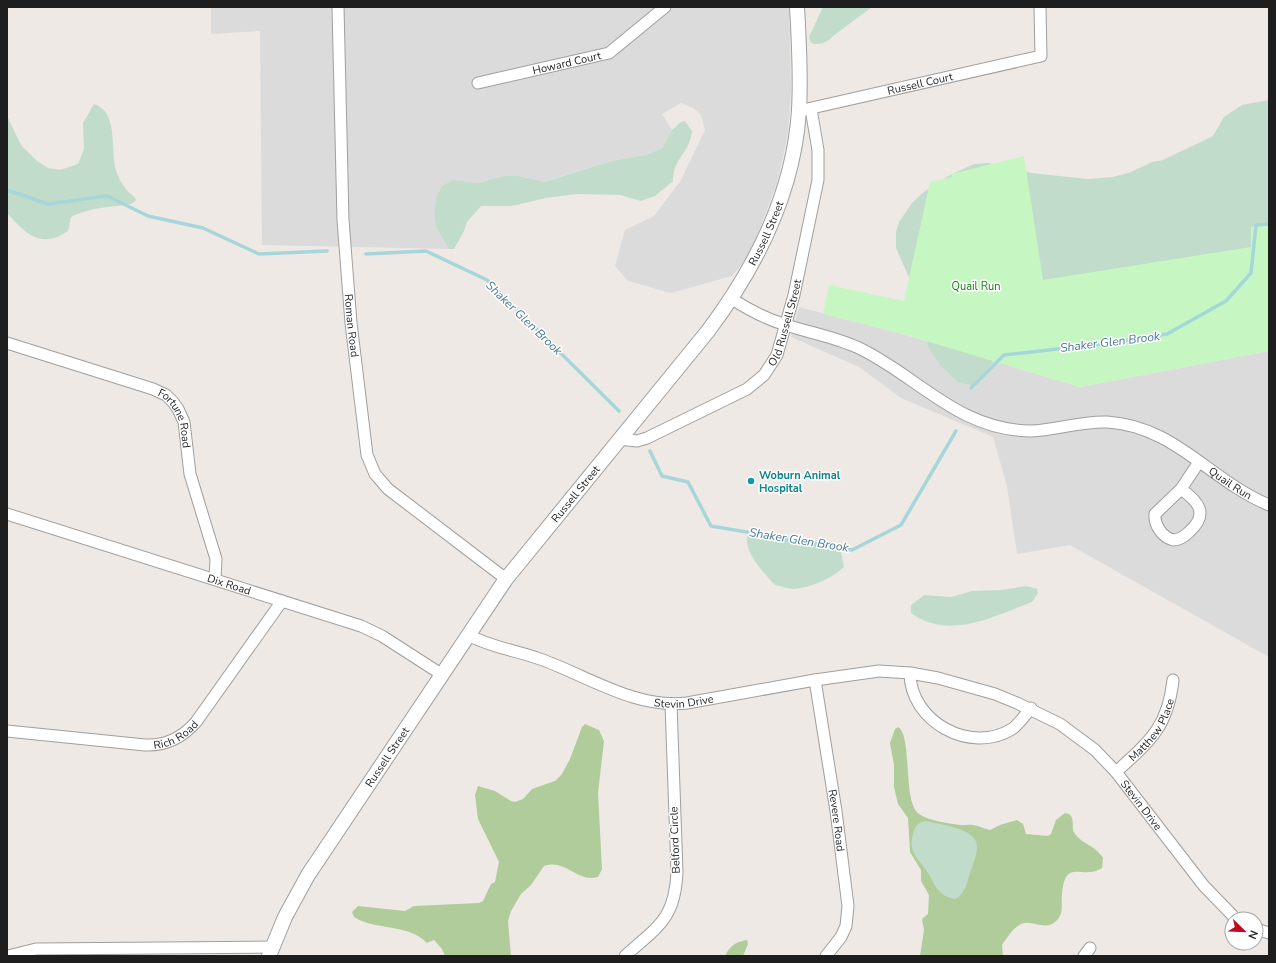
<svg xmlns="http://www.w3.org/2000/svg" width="1276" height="963" font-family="'Nunito Sans',sans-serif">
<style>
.residential{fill:#dcdbdb}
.forest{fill:#b0cc9b}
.wetland{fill:#c2dccc}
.park{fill:#c6f7c3}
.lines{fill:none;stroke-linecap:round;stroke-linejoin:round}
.stream{stroke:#a6d6da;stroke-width:3.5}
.minor-casing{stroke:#9f9f9f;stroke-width:13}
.tertiary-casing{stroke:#9f9f9f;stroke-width:16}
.minor{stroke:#fff;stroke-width:11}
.tertiary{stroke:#fff;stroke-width:14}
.culture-dot{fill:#0f9aa8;stroke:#fff;stroke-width:1.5}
.labels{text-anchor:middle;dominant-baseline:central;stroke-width:3;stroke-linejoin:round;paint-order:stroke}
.street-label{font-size:11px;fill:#1e1e1e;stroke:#fff}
.park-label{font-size:11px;fill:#167710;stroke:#fff}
.culture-label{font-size:11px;font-weight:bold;fill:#0d838f;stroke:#fff;text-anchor:start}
.water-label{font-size:12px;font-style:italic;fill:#457792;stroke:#fff}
</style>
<rect width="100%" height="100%" fill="#eee9e4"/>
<g class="residential">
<path d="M 211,7 L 789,7 L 791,88 L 788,134 L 777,183 L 750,255 L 732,276 L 671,293 L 628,281 L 615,266 L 625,230 L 654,216 L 681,180 L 705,130 L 701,115 L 693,108 L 681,103 L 662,114 L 672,130 L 662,148 L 646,155 L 612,161 L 543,182 L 534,181 L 525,177 L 503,176 L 478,183 L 453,180 L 448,183 L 434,214 L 436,227 L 449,249 L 262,245 L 260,31 L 211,34 Z"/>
<path d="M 799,307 L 899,333 L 1080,387 L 1269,351 L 1269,657 L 1070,545 L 1017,554 L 1007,486 L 993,437 L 901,398 L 859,367 L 791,337 Z"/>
</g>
<g class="forest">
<path d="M 585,724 L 599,730 L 604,741 L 598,793 L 602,869 L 598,877 C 578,883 564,858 544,866 L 531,885 L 521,894 L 511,911 L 508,921 L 511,956 L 445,956 L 442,949 L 434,940 L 427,943 C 408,923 376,931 354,917 L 352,912 L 358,906 L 405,911 L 414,906 L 479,903 L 483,901 L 491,884 L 495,882 L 499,862 L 478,819 L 475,795 L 478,786 L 495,791 L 511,801 L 515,802 L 523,799 L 532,789 L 555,781 L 562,774 L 570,759 L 582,727 Z"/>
<path d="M 898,727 C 913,736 902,802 919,814 C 930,821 947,823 960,825 C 964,826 968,824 972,825 C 978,825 984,829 990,830 L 1000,825 L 1017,820 L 1023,824 L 1026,834 L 1048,836 L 1051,834 L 1056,820 L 1065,813 L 1069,814 C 1076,820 1070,827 1075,834 C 1082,844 1095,845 1103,858 L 1102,868 C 1082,881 1065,856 1062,895 C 1061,904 1064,914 1056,921 C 1045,932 1033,919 1021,924 C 1013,928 1007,938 1002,945 L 1003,956 L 920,956 L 924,930 L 922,919 L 928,914 L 929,895 L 921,881 L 921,870 L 910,852 L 908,818 L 898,804 L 894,787 L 894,765 L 890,743 L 895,729 Z"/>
<path d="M 747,940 L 748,944 L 743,956 L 725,956 C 730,945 736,942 747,940 Z"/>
</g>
<g class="wetland">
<path d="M 823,7 L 872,7 L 833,36 C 828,42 819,46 811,43 L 809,37 Z"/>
<path d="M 1269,100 L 1269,267 L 998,349 L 991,364 L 973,385 L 959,383 L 940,365 L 929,349 L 912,284 L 896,248 L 896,232 L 899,222 L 912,203 L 925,191 L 950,175 L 974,164 L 988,163 L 1031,173 L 1088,179 L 1113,177 L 1131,172 L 1152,162 L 1163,160 L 1213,136 L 1224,117 L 1242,105 Z"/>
<path d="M 94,104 C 120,112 109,153 117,173 C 119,179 122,184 126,189 C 129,194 134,195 136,200 L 131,204 C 108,208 94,206 71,217 L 68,231 C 41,249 27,235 7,213 L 7,116 L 21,145 L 37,161 L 48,168 L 60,170 L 78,164 L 84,149 L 83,123 Z"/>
<path d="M 685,121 L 692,131 C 690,153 673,158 673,181 L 655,196 L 641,201 L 620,195 L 576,194 L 546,198 L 512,206 L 481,206 L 467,222 L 464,231 L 454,249 L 449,249 L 436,227 L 434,214 L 437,196 L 442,186 L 453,180 L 478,183 L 503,176 L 518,176 L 544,182 L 612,161 L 646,155 L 662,148 L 672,130 L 681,122 Z"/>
<path d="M 760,533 C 783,537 823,538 841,552 L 844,567 C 831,579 812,587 794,589 C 788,589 781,586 775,585 C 765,574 742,551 748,535 Z"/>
<path d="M 1026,586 L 1037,589 L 1038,593 L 1032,602 C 994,616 949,641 911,613 L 911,605 L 924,595 L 951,597 L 972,591 L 1002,590 Z"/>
<path d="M 925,821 C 938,824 977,828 977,846 C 977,854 973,865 970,873 C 967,883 965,893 956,899 C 937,897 935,883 926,870 C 917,857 908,851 913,834 C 915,826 917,823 925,821 Z"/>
</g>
<path class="park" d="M 1024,156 L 1043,280 L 1251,247 L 1251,227 L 1269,225 L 1269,351 L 1080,387 L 899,333 L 823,314 L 829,285 L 904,301 L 930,182 L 952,177 L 952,174 Z"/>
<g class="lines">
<g class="stream">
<path d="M 7,190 L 48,204 L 107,196 L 148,216 L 203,228 L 259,254 L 327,251"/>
<path d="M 366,254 L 426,251 L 487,280 L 619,411"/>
<path d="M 971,388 L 1004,355 L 1110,343 L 1167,334 L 1226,301 L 1251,273 L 1256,225 L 1269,224"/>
<path d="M 650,451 L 662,476 L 688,482 L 711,526 L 852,550 L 901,525 L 956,431"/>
</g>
<defs>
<g id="minor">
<path id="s1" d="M 338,7 L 343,220 L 351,323 L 367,455 L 375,474 L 388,489 L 506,579"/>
<path id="s2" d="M 478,83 L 609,53 L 665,7"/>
<path id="s3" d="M 803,110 L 1041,56 L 1040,7"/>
<path id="s4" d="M 732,299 C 749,310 766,319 786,325 C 811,333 835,337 859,348 C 919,377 958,430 1031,431 C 1056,430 1081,421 1107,422 C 1175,426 1209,480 1269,505"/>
<path id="s5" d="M 7,343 L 153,389 L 166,395 L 173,402 L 178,409 L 184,422 L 190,474 L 216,559 L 215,579"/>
<path id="s6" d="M 619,439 L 637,441 L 647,438 L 747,389 L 764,375 L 777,355 L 794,295 L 818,180 L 818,150 L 811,109"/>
<path d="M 1181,489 C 1199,502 1209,514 1189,532 C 1185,536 1179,540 1173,540 C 1162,537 1154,525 1155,514 L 1181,489 L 1199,462"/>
<path id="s7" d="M 7,514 L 361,626 L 382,636 L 441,674"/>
<path id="s8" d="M 468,635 C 493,648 515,650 540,659 C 588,676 635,709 687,703 L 815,680 L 879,671 L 910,673 L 938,678 L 995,694 L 1017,703 L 1060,724 L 1095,750 L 1116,772 L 1204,886 L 1236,919"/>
<path d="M 910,673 C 910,721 970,755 1012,729 C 1019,724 1025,715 1031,708"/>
<path id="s9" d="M 815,680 L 836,811 L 848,906 L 846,926 L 841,937 L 826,956"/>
<path id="s10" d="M 7,731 L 145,745 C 166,746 182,738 196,722 L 282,601"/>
<path id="s11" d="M 1116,772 C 1150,741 1168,727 1173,680"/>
<path d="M 1256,929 L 1269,933"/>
<path d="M 8,956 L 36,949 L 272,947"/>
<path d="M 625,956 C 657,927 675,920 677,872 L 671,704"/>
<path d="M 1084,956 L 1090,948"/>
</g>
<g id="tertiary">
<path id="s12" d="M 269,956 L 285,917 L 308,875 L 506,579 L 708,331 C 756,267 794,192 799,110 C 801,76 799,41 797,7"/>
</g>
</defs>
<use href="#minor" class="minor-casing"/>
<use href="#tertiary" class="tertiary-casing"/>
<use href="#minor" class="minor"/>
<use href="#tertiary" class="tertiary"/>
</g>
<circle class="culture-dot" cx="751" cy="481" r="4"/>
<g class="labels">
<g class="street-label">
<text stroke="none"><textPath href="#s2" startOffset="91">Howard Court</textPath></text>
<text stroke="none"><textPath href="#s3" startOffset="120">Russell Court</textPath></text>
<text stroke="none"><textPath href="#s12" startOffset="880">Russell Street</textPath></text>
<text stroke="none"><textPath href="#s6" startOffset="219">Old Russell Street</textPath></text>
<text stroke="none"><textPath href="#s1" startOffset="319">Roman Road</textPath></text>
<text stroke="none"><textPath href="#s5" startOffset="193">Fortune Road</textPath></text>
<text stroke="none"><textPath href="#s4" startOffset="547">Quail Run</textPath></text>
<text stroke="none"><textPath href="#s12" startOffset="556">Russell Street</textPath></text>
<text stroke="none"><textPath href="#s7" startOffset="233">Dix Road</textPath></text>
<text stroke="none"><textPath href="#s8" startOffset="228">Stevin Drive</textPath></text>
<text stroke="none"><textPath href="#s11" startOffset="56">Matthew Place</textPath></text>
<text stroke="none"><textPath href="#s10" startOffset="172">Rich Road</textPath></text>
<text stroke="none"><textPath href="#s12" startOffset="232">Russell Street</textPath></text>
<text stroke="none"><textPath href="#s8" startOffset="732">Stevin Drive</textPath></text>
<text stroke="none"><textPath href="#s9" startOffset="142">Revere Road</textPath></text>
<text transform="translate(675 840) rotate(-92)">Belford Circle</text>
</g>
<g class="park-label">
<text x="976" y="286">Quail Run</text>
</g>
<g class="culture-label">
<text x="759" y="475">Woburn Animal<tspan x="759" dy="13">Hospital</tspan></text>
</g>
<g class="water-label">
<text transform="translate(524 318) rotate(44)">Shaker Glen Brook</text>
<text transform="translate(1110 342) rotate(-7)">Shaker Glen Brook</text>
<text transform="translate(799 540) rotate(9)">Shaker Glen Brook</text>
</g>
</g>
<rect width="1276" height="963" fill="none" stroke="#1e1e1e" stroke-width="16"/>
<g transform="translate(1244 931) rotate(113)"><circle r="19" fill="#ffffff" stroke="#a5a5a5"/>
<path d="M0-3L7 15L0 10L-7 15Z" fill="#c20924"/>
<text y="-6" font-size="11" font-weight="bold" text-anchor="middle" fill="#1e1e1e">N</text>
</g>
</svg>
